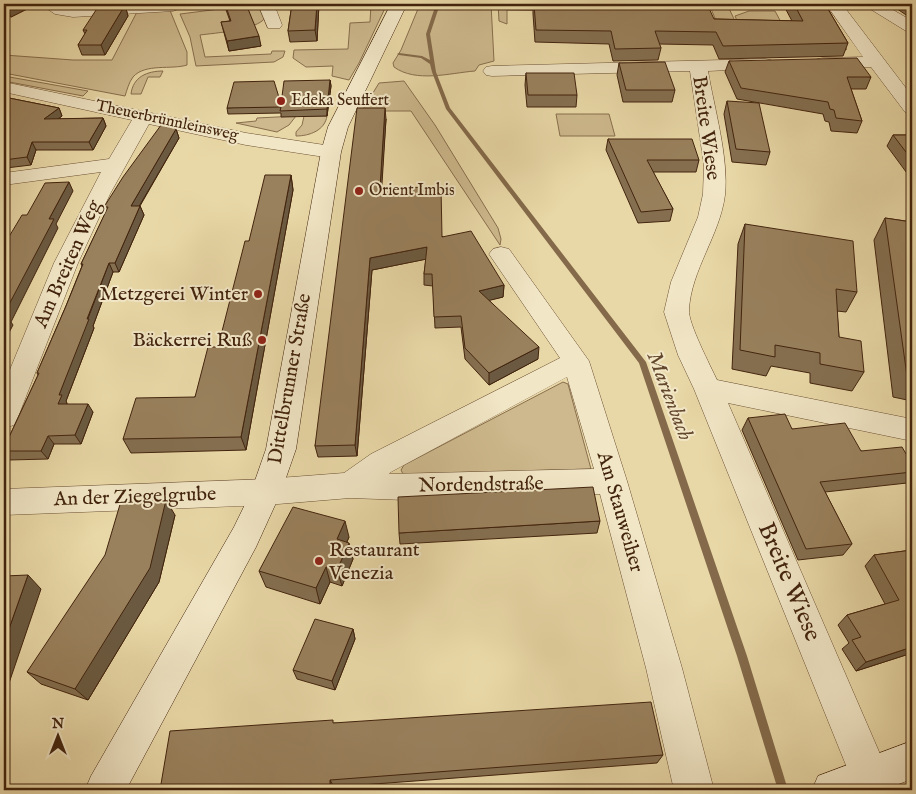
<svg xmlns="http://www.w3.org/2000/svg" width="916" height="794" font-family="'IM FELL English',serif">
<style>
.green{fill:#cdb98d;stroke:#886e4d}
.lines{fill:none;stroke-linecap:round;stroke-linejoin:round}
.stream{fill:#846a4a;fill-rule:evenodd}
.street-casing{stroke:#6c5034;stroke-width:1}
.secondary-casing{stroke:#42230d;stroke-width:1}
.street{fill:#f1e6c6;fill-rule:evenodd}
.secondary{fill:#f1e6c6;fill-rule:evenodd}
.wall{fill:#846f50;stroke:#42230d}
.shaded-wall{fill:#6b5a41;stroke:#42230d}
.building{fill:#99815d;stroke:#42230d}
.poi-dot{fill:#8f2418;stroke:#f1e6c6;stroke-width:2}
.labels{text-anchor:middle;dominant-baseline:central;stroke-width:4;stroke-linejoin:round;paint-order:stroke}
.far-poi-label{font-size:16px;fill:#42230d;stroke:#f1e6c6;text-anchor:start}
.far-street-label{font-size:16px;fill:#42230d;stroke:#f1e6c6}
.street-label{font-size:20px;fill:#42230d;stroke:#f1e6c6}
.poi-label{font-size:20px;fill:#42230d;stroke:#f1e6c6;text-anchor:end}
.water-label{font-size:21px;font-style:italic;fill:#63472c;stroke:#f1e6c6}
.near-street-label{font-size:24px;fill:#42230d;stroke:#f1e6c6}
</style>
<rect width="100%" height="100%" fill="#e9d8a7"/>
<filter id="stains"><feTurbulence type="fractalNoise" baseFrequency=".004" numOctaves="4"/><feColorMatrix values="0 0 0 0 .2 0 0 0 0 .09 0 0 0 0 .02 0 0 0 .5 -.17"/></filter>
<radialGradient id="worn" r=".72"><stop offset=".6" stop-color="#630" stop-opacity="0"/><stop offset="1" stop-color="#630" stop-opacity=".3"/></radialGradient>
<g class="green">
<path d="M 260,4 L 265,18 C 257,30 215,33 200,35 L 205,57 L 271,54 L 272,51 L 285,51 L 283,57 L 274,62 L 196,66 L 190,37 L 180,14 Z"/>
<path d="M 371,4 L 387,4 L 359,63 L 349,80 L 332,76 L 333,66 L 306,67 L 293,58 L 294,50 L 348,49 L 350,23 L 370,22 Z"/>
<path d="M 420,4 L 491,4 L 494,61 L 479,65 L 475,71 C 450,73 416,83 394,67 L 393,63 L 401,50 Z"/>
<path d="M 498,4 L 565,4 L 566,11 L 507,10 L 507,24 L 499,21 Z"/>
<path d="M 709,4 L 727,4 L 740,32 L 731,56 Z"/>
<path d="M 169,8 L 187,52 L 187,65 C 172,70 145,63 133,77 C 129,82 127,90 125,96 L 4,73 L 4,55 L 73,60 L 112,60 L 138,10 Z"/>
<path d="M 749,11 L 775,11 L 789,37 L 784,37 L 788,45 L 847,49 L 840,53 L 800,54 L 796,50 L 774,48 L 767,33 L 742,32 L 735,16 Z"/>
<path d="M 163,71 L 160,77 L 148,77 L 141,94 L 131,94 C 133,77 147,71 163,71 Z"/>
<path d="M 4,76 L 88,91 L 83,96 L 4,81 Z"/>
<path d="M 404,81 L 435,125 L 498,228 L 501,239 L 500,245 L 411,111 L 362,111 L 379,83 Z"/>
<path d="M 556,114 L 609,114 L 615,136 L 560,136 Z"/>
<path d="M 296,116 L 289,125 L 277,132 L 236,123 L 256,121 L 257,118 Z"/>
<path d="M 304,116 L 327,116 C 325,130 310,136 296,136 L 296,132 L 302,125 Z"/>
<path d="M 563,382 L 568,384 L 591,469 L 403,474 L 401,470 L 404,465 Z"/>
</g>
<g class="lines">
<path class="stream" d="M 436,4 L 440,4 L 430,34 L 436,72 L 450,108 L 646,362 L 747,656 L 788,790 L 778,790 L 737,656 L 639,363 L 446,109 L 432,72 L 430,64 L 421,58 L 399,55 L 397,54 L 399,53 L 422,56 L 430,60 L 426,34 Z"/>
<defs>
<g id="street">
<path d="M 44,4 L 60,4 L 73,7 L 133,4 L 179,4 L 181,6 L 178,9 L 173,11 L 73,17 L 55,14 L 46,8 Z"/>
<path d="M 258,4 L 274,4 L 282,25 L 280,28 L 268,28 Z"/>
<path d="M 826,4 L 842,4 L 912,96 L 912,114 L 905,112 L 871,67 L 817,67 L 814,63 L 817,59 L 823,58 L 863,57 Z"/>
<path d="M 864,4 L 883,4 L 912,21 L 912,33 L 906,31 L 867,7 Z"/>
<path d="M 765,59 L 771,60 L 774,64 L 771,68 L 708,71 C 714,107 729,158 725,195 C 720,235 691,270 689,310 C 688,323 711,367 717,380 L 912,419 L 912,441 L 728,403 L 890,777 L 884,790 L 856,790 L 694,389 L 678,355 L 664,312 L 671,282 L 698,217 L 703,194 L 704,165 L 690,71 L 492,76 L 486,75 L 483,71 L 486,67 L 492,66 Z"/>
<path d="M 4,82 L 246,133 L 331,146 L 338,148 L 341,152 L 338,156 L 331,158 L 246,145 L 149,124 L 110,194 L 78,263 L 18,417 L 14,425 L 4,428 L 4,384 L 54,263 L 101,172 L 4,185 L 4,173 L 109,159 L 132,120 L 4,92 Z"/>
<path d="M 501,247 L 509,249 L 589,361 L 627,481 L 682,668 L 714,790 L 674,790 L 646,668 L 600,494 L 406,500 L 350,498 L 266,505 L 4,515 L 4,489 L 266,479 L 344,473 L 371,454 L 560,358 L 489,254 L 493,249 ZM 567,377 L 594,469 L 389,474 L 391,472 Z"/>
</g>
<g id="secondary">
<path d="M 391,4 L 407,4 L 348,127 L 341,152 L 296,449 L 281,492 L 256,547 L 126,790 L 85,790 L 91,776 L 234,527 L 251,492 L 266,449 L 321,152 L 328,127 Z"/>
<path d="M 912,741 L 912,779 L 883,790 L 812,790 L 818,776 Z"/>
</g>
</defs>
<use href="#street" class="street-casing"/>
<use href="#secondary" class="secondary-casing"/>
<use href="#street" class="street"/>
<use href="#secondary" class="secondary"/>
</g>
<g class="wall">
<path d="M 4,4 L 37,4 L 11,17 L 4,15 Z"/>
<path d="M 224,4 L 246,4 L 261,46 L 229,51 L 221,22 L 230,21 Z"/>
<path d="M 292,4 L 319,4 L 317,41 L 290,42 L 288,31 Z"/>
<path d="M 533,4 L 714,19 L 792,21 L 783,4 L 825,4 L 848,43 L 843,56 L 719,59 L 713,45 L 659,44 L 661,48 L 658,60 L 613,61 L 609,44 L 535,42 L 533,14 Z"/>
<path d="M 890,4 L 912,4 L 912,19 Z"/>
<path d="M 125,5 L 128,16 L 105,55 L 82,55 L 78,45 L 85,34 L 83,30 Z"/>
<path d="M 729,61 L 871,77 L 866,89 L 851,89 L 862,121 L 857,133 L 831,131 L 829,122 L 825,121 L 823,114 L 737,99 L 725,72 Z"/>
<path d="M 619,63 L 675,90 L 672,102 L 623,102 L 617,75 Z"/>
<path d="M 526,73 L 577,95 L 576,107 L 527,107 L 525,85 Z"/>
<path d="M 330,80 L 331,86 L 327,116 L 281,117 L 281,113 L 228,114 L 227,108 L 281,104 Z"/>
<path d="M 4,97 L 59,108 L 62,116 L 58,119 L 103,118 L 106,126 L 93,150 L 36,150 L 31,165 L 6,168 L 4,173 Z"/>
<path d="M 727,101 L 770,152 L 766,165 L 732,162 L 724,114 Z"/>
<path d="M 386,119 L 381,188 L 504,285 L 503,297 L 489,300 L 538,359 L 489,385 L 465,359 L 461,327 L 435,328 L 433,286 L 424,285 L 424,274 L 426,259 L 372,270 L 357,456 L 318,457 L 315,446 Z"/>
<path d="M 176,129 L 179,138 L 140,206 L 144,215 L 119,272 L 113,272 L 93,326 L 94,328 L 66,401 L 67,404 L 93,412 L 81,444 L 54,444 L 48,459 L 9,460 L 4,453 L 4,448 L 38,375 L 37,373 L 66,306 L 82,266 L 81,264 L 106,212 L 104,207 Z"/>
<path d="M 893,135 L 912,135 L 912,180 L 887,146 Z"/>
<path d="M 608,139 L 699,160 L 696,172 L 653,172 L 673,209 L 670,221 L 638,223 L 606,150 Z"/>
<path d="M 291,175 L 293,190 L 246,450 L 131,453 L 123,439 L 195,397 L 218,347 L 249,241 Z"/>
<path d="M 885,218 L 912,222 L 912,401 L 893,397 L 874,240 Z"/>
<path d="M 745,224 L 857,292 L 846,312 L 837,311 L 839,337 L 864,372 L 852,391 L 810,383 L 810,373 L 771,366 L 766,376 L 732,369 L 738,244 Z"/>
<path d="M 748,418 L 792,429 L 861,451 L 912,464 L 912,477 L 907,483 L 825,492 L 852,544 L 843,555 L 798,560 L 742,430 Z"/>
<path d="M 175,515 L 159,582 L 88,700 L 41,684 L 27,672 Z"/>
<path d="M 600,521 L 597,533 L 400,544 L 399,533 Z"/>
<path d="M 349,537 L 347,542 L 353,559 L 342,586 L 330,582 L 320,604 L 266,587 L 259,571 Z"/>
<path d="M 912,550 L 912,653 L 856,671 L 842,649 L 849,643 L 838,625 L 847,615 L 885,604 L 865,566 L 874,555 Z"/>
<path d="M 353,629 L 355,639 L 335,690 L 297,679 L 293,670 Z"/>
<path d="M 334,723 L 663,755 L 657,763 L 334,787 L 160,790 Z"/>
</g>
<g class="shaded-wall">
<path d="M 20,4 L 37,4 L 11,17 L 8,10 Z"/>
<path d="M 317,4 L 319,4 L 317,41 L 315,30 Z"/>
<path d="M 125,5 L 128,16 L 105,55 L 101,45 Z"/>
<path d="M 259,36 L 261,46 L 229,51 L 227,41 Z"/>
<path d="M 330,80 L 331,86 L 327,116 L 327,109 Z"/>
<path d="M 59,108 L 62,116 L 47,127 L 44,119 Z"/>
<path d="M 385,108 L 386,119 L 381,200 L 380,188 Z"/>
<path d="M 103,118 L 106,126 L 93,150 L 89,142 Z"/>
<path d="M 176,129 L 179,138 L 134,215 L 131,206 Z"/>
<path d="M 32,142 L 36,150 L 31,165 L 27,157 Z"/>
<path d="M 4,162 L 6,168 L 4,173 Z"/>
<path d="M 291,175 L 293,190 L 246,450 L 241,437 Z"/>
<path d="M 69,182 L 73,191 L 56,224 L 58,228 L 11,322 L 13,325 L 4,342 L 6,344 L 4,347 L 4,314 L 49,219 Z"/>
<path d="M 140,206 L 144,215 L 119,272 L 115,263 Z"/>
<path d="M 427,247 L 427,259 L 372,270 L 357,456 L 355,445 L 370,258 Z"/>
<path d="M 109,263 L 113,272 L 93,326 L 94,328 L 66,401 L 67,403 L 63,413 L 58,404 L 59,395 Z"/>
<path d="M 504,285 L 503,297 L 479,303 L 479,291 Z"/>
<path d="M 539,347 L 538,359 L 489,385 L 489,373 Z"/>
<path d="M 88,404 L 93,412 L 81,444 L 75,435 Z"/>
<path d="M 48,436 L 54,444 L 48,459 L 41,451 Z"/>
<path d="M 166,500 L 175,515 L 159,582 L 88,700 L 75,689 Z"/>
<path d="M 345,521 L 349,537 L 341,555 L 337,539 Z"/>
<path d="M 349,543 L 353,559 L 342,586 L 337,570 Z"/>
<path d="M 326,567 L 330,582 L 320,604 L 316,588 Z"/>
<path d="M 28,575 L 41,589 L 8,686 L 4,683 L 4,643 Z"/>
<path d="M 353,629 L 355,639 L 335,690 L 332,681 Z"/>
<path d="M 912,647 L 912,653 L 856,671 L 866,662 Z"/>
<path d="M 330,780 L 334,787 L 334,790 L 330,790 Z"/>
</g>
<g class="building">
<path d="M 4,4 L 20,4 L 8,10 L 4,9 Z"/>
<path d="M 225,4 L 246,4 L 259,36 L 227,41 L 221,22 L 231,21 Z"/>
<path d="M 292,4 L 317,4 L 315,30 L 288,31 Z"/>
<path d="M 534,4 L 707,4 L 714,19 L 803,21 L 794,4 L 825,4 L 848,43 L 723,46 L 716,32 L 655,31 L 661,48 L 615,49 L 611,31 L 536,30 Z"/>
<path d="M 905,4 L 912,4 L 912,9 Z"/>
<path d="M 125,5 L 101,45 L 78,45 L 87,30 L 83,30 L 98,7 Z"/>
<path d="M 857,58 L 871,77 L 847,77 L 862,121 L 836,118 L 834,110 L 830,109 L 828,102 L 741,88 L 729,61 Z"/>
<path d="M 665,62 L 675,90 L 626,90 L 619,63 Z"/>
<path d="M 526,73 L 574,73 L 577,95 L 528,95 Z"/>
<path d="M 330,80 L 327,109 L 280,111 L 281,107 L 227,108 L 234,82 L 274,81 L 281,104 L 284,81 Z"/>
<path d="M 4,97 L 59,108 L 44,119 L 103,118 L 89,142 L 32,142 L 27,157 L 4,160 Z"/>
<path d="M 727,101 L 759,103 L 770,152 L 736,149 Z"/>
<path d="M 357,108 L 385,108 L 380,188 L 441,187 L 442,237 L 471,231 L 504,285 L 479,291 L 539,347 L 489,373 L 465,348 L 461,316 L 434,317 L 432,274 L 424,274 L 427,247 L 370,258 L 355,445 L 315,446 Z"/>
<path d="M 164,121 L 176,129 L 131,206 L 140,206 L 115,263 L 109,263 L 87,319 L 89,319 L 59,395 L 62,395 L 58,404 L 88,404 L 75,435 L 48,436 L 41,451 L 4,451 L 4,448 L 39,373 L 37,373 L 66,306 L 83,264 L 81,264 L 108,207 L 104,207 L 123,177 Z"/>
<path d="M 893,135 L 912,135 L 912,160 Z"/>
<path d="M 608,139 L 692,139 L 699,160 L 647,160 L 673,209 L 641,212 Z"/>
<path d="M 265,175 L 291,175 L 241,437 L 123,439 L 136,398 L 195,397 L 208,347 L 218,347 L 245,241 L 249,241 Z"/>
<path d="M 69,182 L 49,219 L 54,219 L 4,314 L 7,316 L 4,322 L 4,245 L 22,215 L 27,215 L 45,183 Z"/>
<path d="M 885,218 L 912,222 L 912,377 L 907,376 Z"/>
<path d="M 745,224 L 853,241 L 857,292 L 836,289 L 839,337 L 861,341 L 864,372 L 820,364 L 820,353 L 775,345 L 775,357 L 740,350 Z"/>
<path d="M 785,414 L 792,429 L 845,423 L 861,451 L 902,447 L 912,464 L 912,472 L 820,482 L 852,544 L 806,549 L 748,418 Z"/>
<path d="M 593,487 L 600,521 L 399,533 L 398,497 Z"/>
<path d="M 166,500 L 150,568 L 75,689 L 27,672 L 105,555 L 121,501 Z"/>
<path d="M 293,507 L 345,521 L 337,539 L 349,543 L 337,570 L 326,567 L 316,588 L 259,571 Z"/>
<path d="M 912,550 L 912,647 L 866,662 L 852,640 L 861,637 L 847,615 L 899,600 L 874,555 Z"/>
<path d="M 28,575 L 4,643 L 4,576 Z"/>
<path d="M 315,619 L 353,629 L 332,681 L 293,670 Z"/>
<path d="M 651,702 L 663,755 L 330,780 L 330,790 L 160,790 L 170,731 L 333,720 L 333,723 Z"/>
</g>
<g class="poi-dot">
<circle cx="281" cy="101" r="5"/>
<circle cx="359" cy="191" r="5"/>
<circle cx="258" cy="294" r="5"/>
<circle cx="262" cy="340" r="5"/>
<circle cx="319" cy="561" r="5"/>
</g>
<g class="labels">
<g class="far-poi-label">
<text x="291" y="101">Edeka Seuffert</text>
<text x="369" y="191">Orient Imbis</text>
</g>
<g class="far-street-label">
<text transform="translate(167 121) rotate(12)">Theuerbrünnleinsweg</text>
</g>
<g class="street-label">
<text transform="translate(706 128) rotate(82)">Breite Wiese</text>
<text transform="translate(68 264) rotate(-66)">Am Breiten Weg</text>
<text transform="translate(290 379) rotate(-80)">Dittelbrunner Straße</text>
<text transform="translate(481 485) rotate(-1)">Nordendstraße</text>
<text transform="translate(135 497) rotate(-2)">An der Ziegelgrube</text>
<text transform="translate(620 512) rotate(74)">Am Stauweiher</text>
</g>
<g class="poi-label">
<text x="248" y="294">Metzgerei Winter</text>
<text x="252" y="340">Bäckerrei Ruß</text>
<text x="329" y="550" text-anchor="start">Restaurant<tspan x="329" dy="23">Venezia</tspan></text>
</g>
<g class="water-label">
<text transform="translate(669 396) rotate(69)">Marienbach</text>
</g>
<g class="near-street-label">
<text transform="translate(789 582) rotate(67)">Breite Wiese</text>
</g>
</g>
<rect width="916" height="794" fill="none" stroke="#e9d8a7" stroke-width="20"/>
<rect x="5" y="5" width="906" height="784" fill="none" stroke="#42230d" stroke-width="2.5"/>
<rect x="10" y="10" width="896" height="774" fill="none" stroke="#42230d"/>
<g transform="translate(58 736)" stroke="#f1e6c6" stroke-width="4" paint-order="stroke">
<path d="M0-4L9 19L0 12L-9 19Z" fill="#42230d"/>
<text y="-8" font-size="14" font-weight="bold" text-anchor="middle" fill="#42230d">N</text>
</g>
<rect width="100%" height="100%" filter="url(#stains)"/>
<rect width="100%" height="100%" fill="url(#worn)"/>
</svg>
